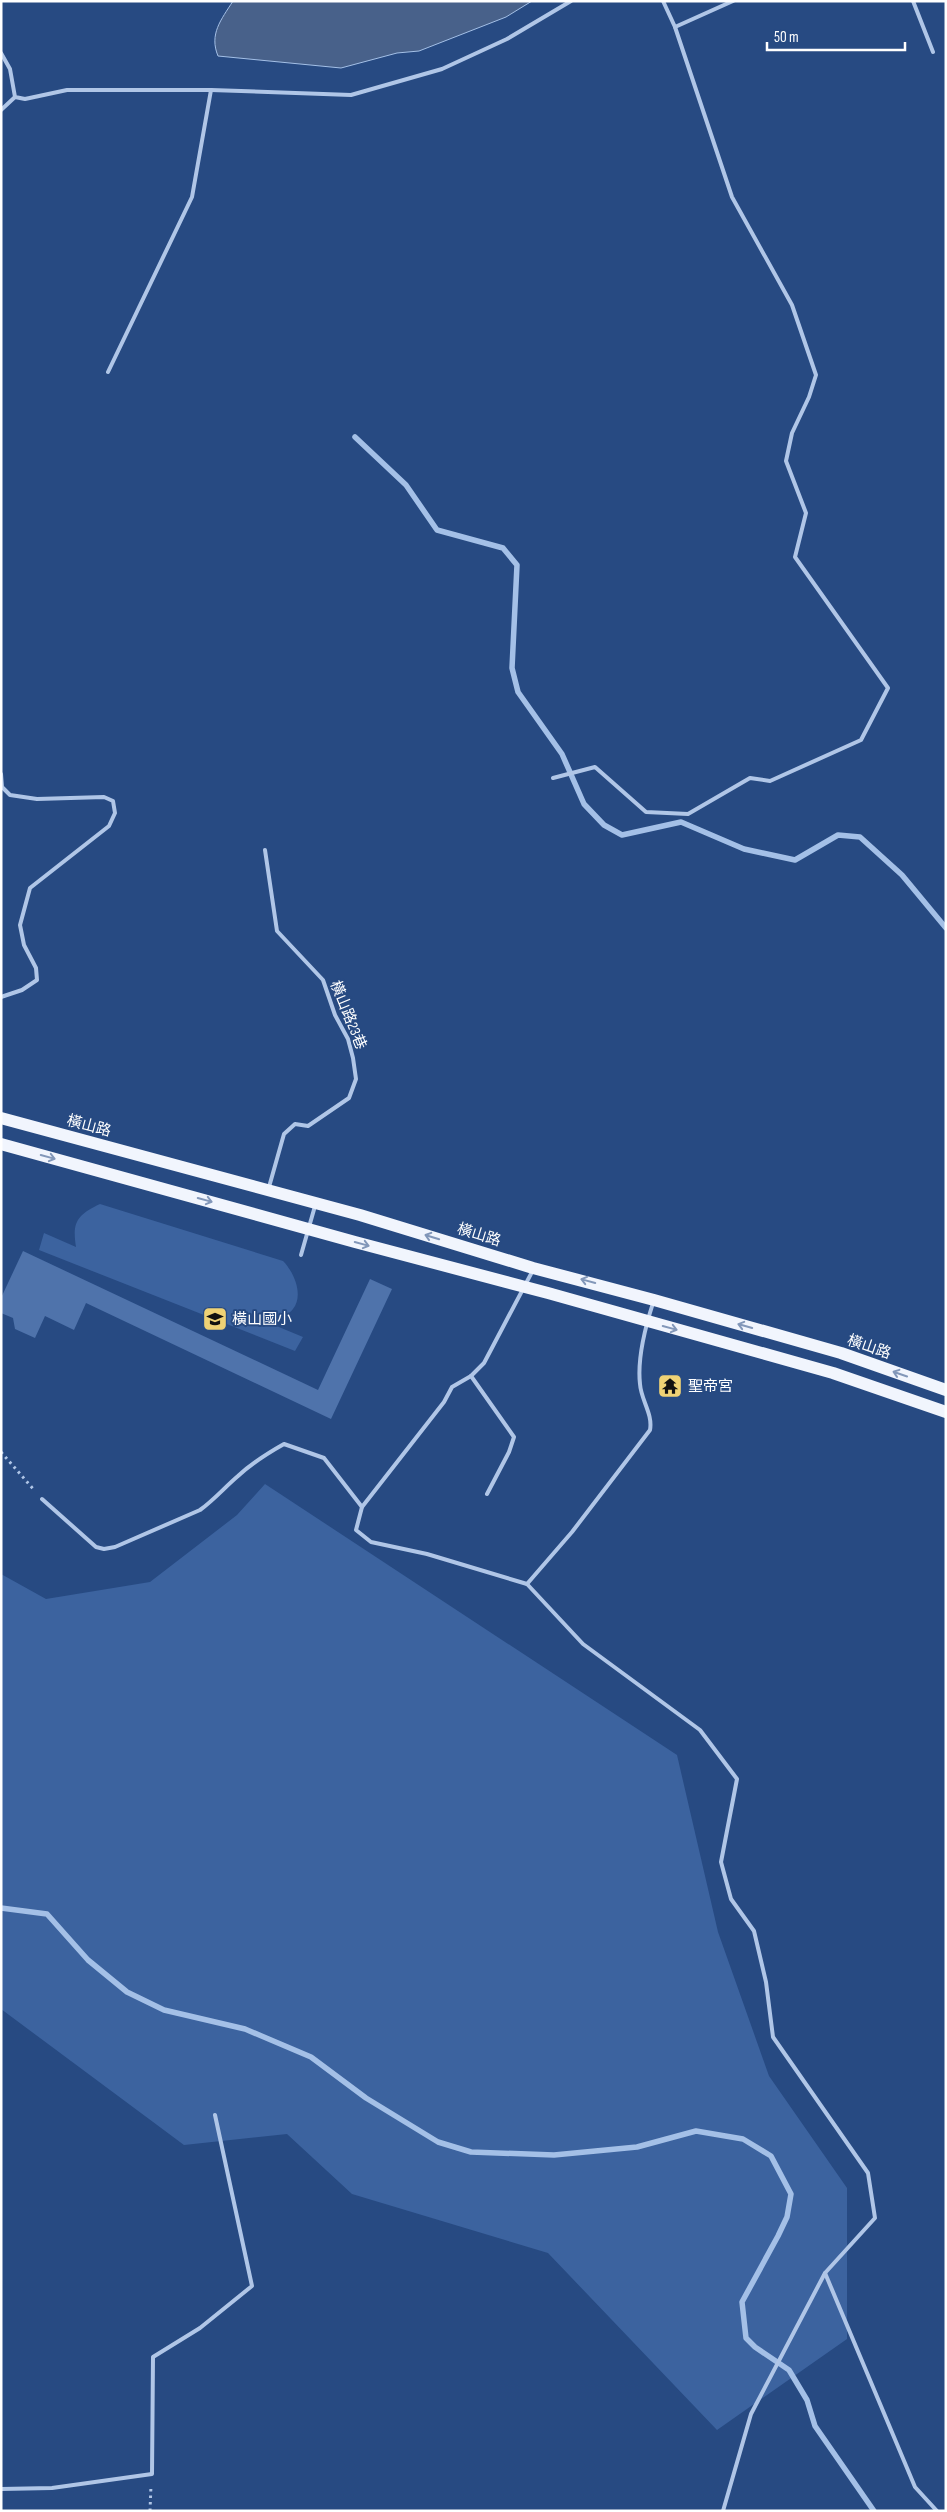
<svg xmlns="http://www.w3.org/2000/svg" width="947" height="2512" font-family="'Sofia Sans Condensed','Noto Sans TC',sans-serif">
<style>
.green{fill:#3c639f}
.water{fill:#48618a;stroke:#a4c0e7}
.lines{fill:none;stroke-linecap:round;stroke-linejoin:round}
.stream{stroke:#a4c0e7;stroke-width:5.5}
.building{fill:#4f73ab}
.path{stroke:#b0c6e7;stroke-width:3;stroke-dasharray:2.5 4;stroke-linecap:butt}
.service{stroke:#b0c6e7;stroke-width:4}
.primary{stroke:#f1f5fd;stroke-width:12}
.oneway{stroke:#8297b9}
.labels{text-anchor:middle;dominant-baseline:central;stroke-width:4;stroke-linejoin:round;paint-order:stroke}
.street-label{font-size:15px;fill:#fff;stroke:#274a82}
.poi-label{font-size:15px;fill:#fff;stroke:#274a82;text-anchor:start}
</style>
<rect width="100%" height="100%" fill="#274a82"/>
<g class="green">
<path d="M 100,1204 L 283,1261 C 294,1272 304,1295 293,1309 C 288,1315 280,1320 274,1325 L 303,1337 L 295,1351 L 39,1250 L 44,1233 L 76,1247 C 72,1222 77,1215 100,1204 Z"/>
<path d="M 265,1484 L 677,1755 L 718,1932 L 769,2076 L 847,2188 L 847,2339 L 717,2430 L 548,2253 L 352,2194 L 287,2134 L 184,2145 L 1,2009 L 1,1574 L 46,1599 L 150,1582 L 237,1515 Z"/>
</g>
<path class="water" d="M 233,1 L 532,1 L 506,17 L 419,51 L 397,53 L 341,68 L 218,56 C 209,34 221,20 233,1 Z"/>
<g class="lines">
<g class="stream">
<path d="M 355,437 L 406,485 L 437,530 L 503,548 L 517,565 L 512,668 L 518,692 L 562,754 L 584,804 L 604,825 L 622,835 L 681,822 L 744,849 L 795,860 L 838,835 L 860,837 L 902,875 L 946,928"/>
<path d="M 1,1908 L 47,1914 L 88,1960 L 127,1992 L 164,2010 L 245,2029 L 311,2057 L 366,2098 L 438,2142 L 471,2152 L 554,2155 L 637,2147 L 696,2131 L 743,2139 L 771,2156 L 791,2194 L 787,2217 L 778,2236 L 742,2302 L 746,2338 L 755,2347 L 789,2370 L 807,2400 L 815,2426 L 874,2511"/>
</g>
</g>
<path class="building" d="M 23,1251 L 318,1390 L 370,1279 L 392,1289 L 331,1419 L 86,1303 L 74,1330 L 45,1316 L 35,1338 L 15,1329 L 13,1318 L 1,1313 L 1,1298 Z"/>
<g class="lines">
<g class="path">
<path d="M 1,1452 L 35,1491"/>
<path d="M 150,2511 L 151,2485"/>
</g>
<g class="service">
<path d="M 913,1 L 933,52"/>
<path d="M 675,27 L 733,1"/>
<path d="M 1,53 L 10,69 L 15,97 L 25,99 L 67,90 L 211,90 L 351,95 L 442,69 L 507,39 L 571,1"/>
<path d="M 1,110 L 15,97"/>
<path d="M 108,372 L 192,197 L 211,90"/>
<path d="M 1,774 L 2,787 L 10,795 L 37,799 L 104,797 L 113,801 L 115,813 L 109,826 L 30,888 L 20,925 L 24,945 L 36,968 L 37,980 L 22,990 L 1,997"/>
<path d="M 553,778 L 595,767 L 646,812 L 688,814 L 750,778 L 770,781 L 861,740 L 888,688 L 795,557 L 806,513 L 786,461 L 792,433 L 809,397 L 816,375 L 792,305 L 732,197 L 675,27 L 663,1"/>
<path d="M 265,850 L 277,931 L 323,980 L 335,1015 L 348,1039 L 353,1058 L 356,1079 L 349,1098 L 308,1126 L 295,1124 L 284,1134 L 269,1187"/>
<path d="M 301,1255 L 315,1206"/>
<path d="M 533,1270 L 484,1363 L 471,1376 L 452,1387 L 444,1402 L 362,1507 L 356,1530 L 371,1542 L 427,1554 L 527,1584 L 583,1644 L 700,1730 L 737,1779 L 721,1862 L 731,1899 L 754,1931 L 766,1982 L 773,2037 L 868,2173 L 875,2218 L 825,2273 L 751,2414 L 723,2511"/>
<path d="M 471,1376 L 514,1437 L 509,1452 L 487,1494"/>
<path d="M 42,1499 L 96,1547 L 104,1549 L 115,1547 L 200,1510 C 214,1500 225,1487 238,1476 C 252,1463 268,1453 284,1444 L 324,1458 L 362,1507"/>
<path d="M 527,1584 L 572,1532 L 650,1430 C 653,1414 641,1400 640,1384 C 637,1358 645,1328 653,1303"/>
<path d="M 825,2273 L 915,2487 L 937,2511"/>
<path d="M 1,2489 L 52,2488 L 152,2474 L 153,2357 L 200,2328 L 252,2286 L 215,2115"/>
</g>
<g class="primary">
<path d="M 1,1118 L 360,1215 L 533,1268 L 654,1300 L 841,1353 L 946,1390"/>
<path d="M 1,1144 L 355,1242 L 548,1293 L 833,1373 L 946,1412"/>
</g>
</g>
<defs><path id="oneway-shaft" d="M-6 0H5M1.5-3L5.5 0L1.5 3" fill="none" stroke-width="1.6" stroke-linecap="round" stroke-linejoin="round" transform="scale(1.25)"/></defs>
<g class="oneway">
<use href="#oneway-shaft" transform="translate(48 1157) rotate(15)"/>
<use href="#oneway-shaft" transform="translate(205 1200) rotate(15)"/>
<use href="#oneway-shaft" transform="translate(432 1237) rotate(-163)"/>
<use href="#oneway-shaft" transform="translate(362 1244) rotate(15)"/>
<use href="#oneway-shaft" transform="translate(588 1281) rotate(-165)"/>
<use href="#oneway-shaft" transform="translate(745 1326) rotate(-164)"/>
<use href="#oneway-shaft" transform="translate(670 1328) rotate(15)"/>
<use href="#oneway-shaft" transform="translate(900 1374) rotate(-161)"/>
</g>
<defs>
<symbol id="school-square" viewBox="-11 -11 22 22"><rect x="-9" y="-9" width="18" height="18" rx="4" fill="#efd275" stroke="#274a82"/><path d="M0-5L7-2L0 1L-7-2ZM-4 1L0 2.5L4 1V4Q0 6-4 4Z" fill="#111"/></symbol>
<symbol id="temple-square" viewBox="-11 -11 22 22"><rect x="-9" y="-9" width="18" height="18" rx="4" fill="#efd275" stroke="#274a82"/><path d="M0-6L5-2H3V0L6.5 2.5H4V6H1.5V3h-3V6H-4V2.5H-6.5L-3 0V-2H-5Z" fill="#111"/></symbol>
</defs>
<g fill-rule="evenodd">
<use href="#school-square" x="201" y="1305" width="28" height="28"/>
<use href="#temple-square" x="656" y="1372" width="28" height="28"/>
</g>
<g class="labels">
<g class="street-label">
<text transform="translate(348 1015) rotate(68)">橫山路23巷</text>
<text transform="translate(89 1126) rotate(15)">橫山路</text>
<text transform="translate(479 1235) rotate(17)">橫山路</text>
<text transform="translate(869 1347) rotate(19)">橫山路</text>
</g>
<g class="poi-label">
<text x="232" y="1319">橫山國小</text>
<text x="688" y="1386">聖帝宮</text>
</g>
</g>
<rect width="947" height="2512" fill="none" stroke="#ffffff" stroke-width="5"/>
<path d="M767 42v8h138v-8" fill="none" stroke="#ffffff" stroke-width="2.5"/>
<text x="774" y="42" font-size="15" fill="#ffffff" stroke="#274a82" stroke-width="4" paint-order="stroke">50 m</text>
</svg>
